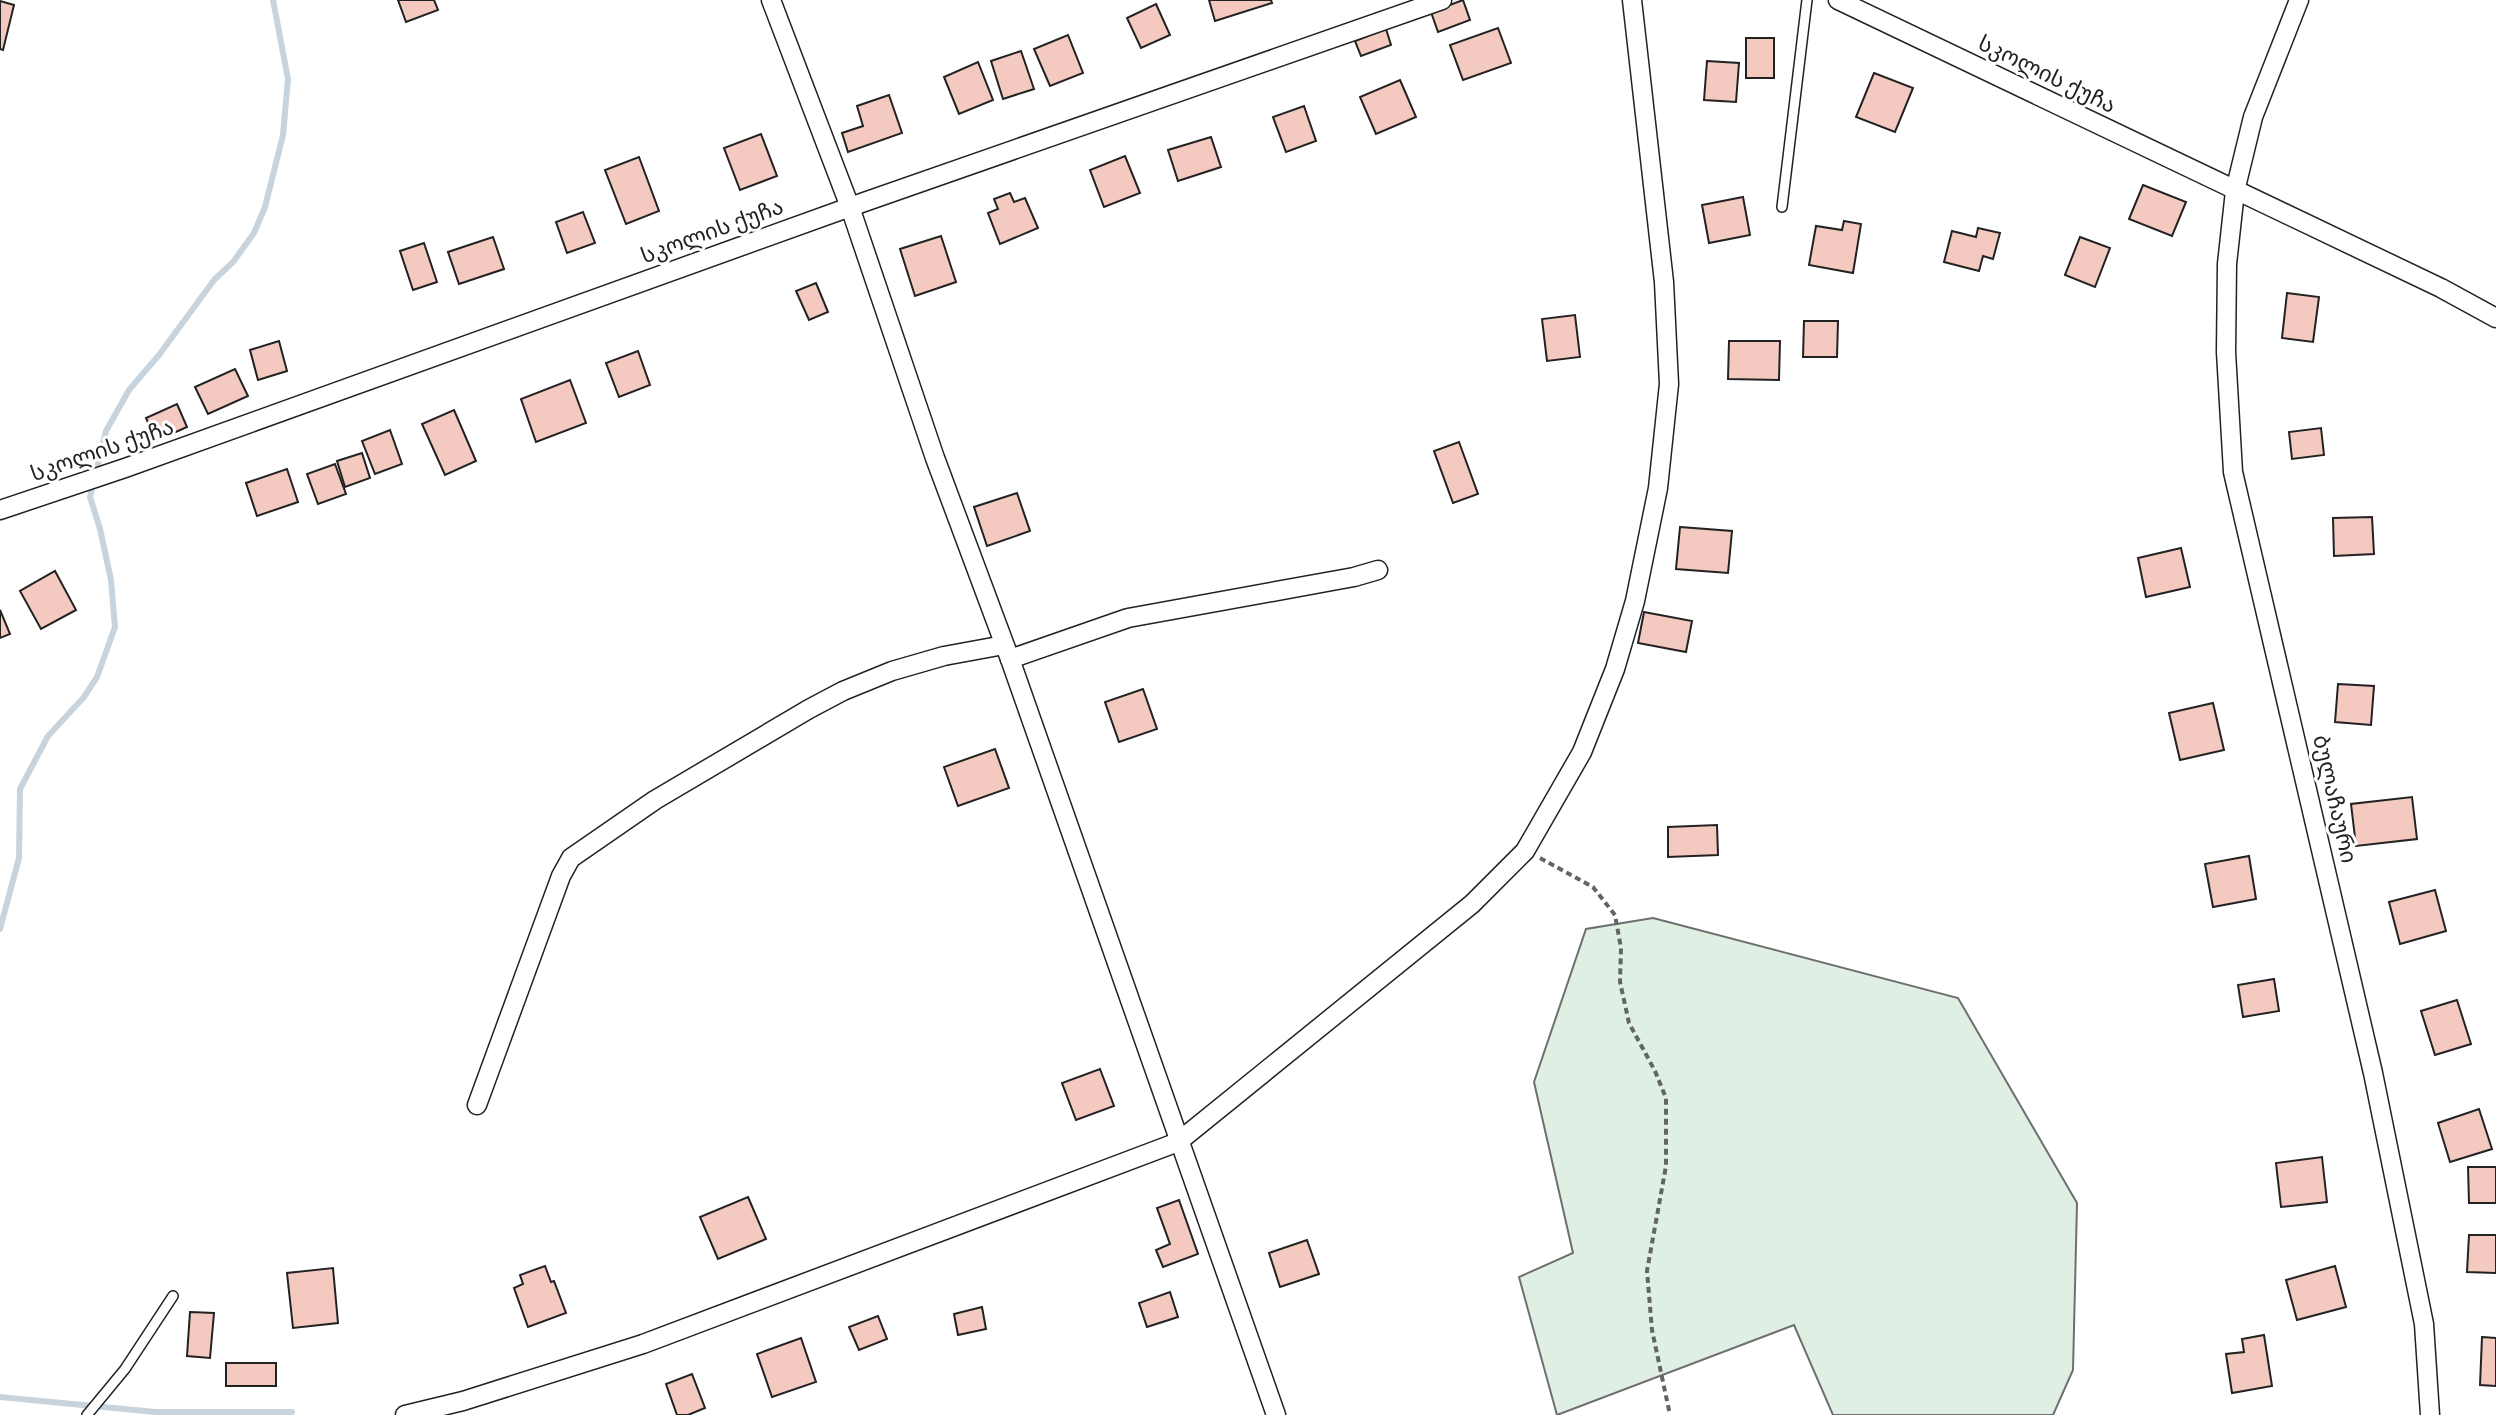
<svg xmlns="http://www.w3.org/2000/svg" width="2496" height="1415" font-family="'Roboto Condensed','Noto Sans Georgian',sans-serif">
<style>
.green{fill:#e0efe3;stroke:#6f6f6f;stroke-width:2}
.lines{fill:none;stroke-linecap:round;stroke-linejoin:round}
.stream{stroke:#c7d3dd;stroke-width:6}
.building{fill:#f3c9c0;stroke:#222;stroke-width:2}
.service-casing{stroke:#222;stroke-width:12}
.minor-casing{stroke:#222;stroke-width:21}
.path{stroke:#646464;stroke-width:4;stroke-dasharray:6 4;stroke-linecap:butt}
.service{stroke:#fff;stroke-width:9}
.minor{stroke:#fff;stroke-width:18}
.labels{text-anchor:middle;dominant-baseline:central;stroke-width:6;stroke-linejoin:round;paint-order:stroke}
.street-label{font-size:22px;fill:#222;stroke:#fff}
</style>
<rect width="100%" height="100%" fill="#fff"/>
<path class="green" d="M 1653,918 L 1958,998 L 2077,1203 L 2073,1370 L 2053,1415 L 1833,1415 L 1794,1325 L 1557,1415 L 1519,1277 L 1573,1253 L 1534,1082 L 1586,929 Z"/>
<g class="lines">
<g class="stream">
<path d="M 0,929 L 19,858 L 20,789 L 48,736 L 84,697 L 97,677 L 115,627 L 111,580 L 100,529 L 90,497 L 106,431 L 129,390 L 159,355 L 214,280 L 233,262 L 254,233 L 265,207 L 283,135 L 288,79 L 273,0"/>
<path d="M 0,1397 L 155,1412 L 292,1412"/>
</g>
</g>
<g class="building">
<path d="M 398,0 L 434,0 L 438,10 L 406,22 Z"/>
<path d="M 1209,0 L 1271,0 L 1272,3 L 1215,21 Z"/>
<path d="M 1463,0 L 1470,20 L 1438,32 L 1431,12 Z"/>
<path d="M 0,1 L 14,5 L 3,50 L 0,49 Z"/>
<path d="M 1156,4 L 1170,35 L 1141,48 L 1127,18 Z"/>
<path d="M 1498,28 L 1511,63 L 1463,80 L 1450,45 Z"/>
<path d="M 1386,29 L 1391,45 L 1361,56 L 1355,41 Z"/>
<path d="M 1068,35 L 1083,73 L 1050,86 L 1034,49 Z"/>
<rect x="1746" y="38" width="28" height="40"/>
<path d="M 1021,51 L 1034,89 L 1003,99 L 991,61 Z"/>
<path d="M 1707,61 L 1739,63 L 1736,102 L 1704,100 Z"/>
<path d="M 978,62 L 993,100 L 959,114 L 944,77 Z"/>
<path d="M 1874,73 L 1913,88 L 1895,132 L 1856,117 Z"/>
<path d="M 1400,80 L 1416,117 L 1376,134 L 1360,97 Z"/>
<path d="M 889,95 L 902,133 L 848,152 L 842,133 L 863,126 L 857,106 Z"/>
<path d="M 1304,106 L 1316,141 L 1286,152 L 1273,117 Z"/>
<path d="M 761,134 L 777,176 L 740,190 L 724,148 Z"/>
<path d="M 1211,137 L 1221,167 L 1178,181 L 1168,150 Z"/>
<path d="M 1125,156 L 1140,193 L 1104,207 L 1090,170 Z"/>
<path d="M 639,157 L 659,211 L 626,224 L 605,170 Z"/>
<path d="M 2143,185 L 2186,202 L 2172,236 L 2129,219 Z"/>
<path d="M 1010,193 L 1014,202 L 1025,198 L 1038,228 L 1000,244 L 988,213 L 998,209 L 994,199 Z"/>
<path d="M 1743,197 L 1750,235 L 1709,243 L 1702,205 Z"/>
<path d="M 583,212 L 595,243 L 567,253 L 556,222 Z"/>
<path d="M 1844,221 L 1861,224 L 1853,273 L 1809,265 L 1816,226 L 1842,230 Z"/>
<path d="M 1978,228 L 2000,233 L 1993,259 L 1983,256 L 1979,271 L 1944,262 L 1952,231 L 1976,237 Z"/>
<path d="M 941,236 L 956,282 L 915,296 L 900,249 Z"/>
<path d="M 493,237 L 504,269 L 459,284 L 448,252 Z"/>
<path d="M 2080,237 L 2110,248 L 2095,287 L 2065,275 Z"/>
<path d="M 424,243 L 437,282 L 413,290 L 400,251 Z"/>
<path d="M 816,283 L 828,312 L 809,320 L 796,291 Z"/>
<path d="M 2287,293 L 2319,297 L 2313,342 L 2282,338 Z"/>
<path d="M 1575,315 L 1580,357 L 1547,361 L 1542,319 Z"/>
<path d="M 1804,321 L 1838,321 L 1837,357 L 1803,357 Z"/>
<path d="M 279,341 L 287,371 L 258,380 L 250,350 Z"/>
<path d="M 1729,341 L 1780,341 L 1779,380 L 1728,379 Z"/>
<path d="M 638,351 L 650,385 L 619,397 L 606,363 Z"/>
<path d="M 235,369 L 248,396 L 208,414 L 195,387 Z"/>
<path d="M 570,380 L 586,423 L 536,442 L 521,399 Z"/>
<path d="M 177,404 L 187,427 L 156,441 L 146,418 Z"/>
<path d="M 454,410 L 476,461 L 445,475 L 422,424 Z"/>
<path d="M 2321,428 L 2324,455 L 2292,459 L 2289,432 Z"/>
<path d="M 390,430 L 402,464 L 375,474 L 362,441 Z"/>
<path d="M 1459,442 L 1478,494 L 1453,503 L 1434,451 Z"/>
<path d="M 362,453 L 370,478 L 345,487 L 337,461 Z"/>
<path d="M 335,464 L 346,494 L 318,504 L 307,474 Z"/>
<path d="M 287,469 L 298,502 L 257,516 L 246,483 Z"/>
<path d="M 1017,493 L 1030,531 L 987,546 L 974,507 Z"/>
<path d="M 2372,517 L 2374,554 L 2334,556 L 2333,518 Z"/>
<path d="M 1680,527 L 1732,531 L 1728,573 L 1676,569 Z"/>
<path d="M 2181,548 L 2190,587 L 2146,597 L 2138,558 Z"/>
<path d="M 55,571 L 76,610 L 41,629 L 20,591 Z"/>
<path d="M 0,610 L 10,634 L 0,638 Z"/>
<path d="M 1644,612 L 1692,621 L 1686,652 L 1638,643 Z"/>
<path d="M 2338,684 L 2374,686 L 2371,725 L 2335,722 Z"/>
<path d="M 1143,689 L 1157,729 L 1119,742 L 1105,702 Z"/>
<path d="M 2213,703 L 2224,750 L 2180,760 L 2169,713 Z"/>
<path d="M 995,749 L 1009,788 L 958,806 L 944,767 Z"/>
<path d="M 2412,797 L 2417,839 L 2356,846 L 2351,804 Z"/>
<path d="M 1717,825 L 1718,855 L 1668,857 L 1668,827 Z"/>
<path d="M 2249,856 L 2256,899 L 2213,907 L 2205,864 Z"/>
<path d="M 2435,890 L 2446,931 L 2400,944 L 2389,902 Z"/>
<path d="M 2274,979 L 2279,1011 L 2243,1017 L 2238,985 Z"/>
<path d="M 2457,1000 L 2471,1044 L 2435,1055 L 2421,1011 Z"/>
<path d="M 1100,1069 L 1114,1106 L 1076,1120 L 1062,1083 Z"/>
<path d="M 2479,1109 L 2492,1149 L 2450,1162 L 2438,1123 Z"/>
<path d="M 2322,1157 L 2327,1202 L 2281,1207 L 2276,1163 Z"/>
<path d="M 2468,1167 L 2496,1167 L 2496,1203 L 2469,1203 Z"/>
<path d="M 748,1197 L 766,1239 L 718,1259 L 700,1217 Z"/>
<path d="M 1179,1200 L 1198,1254 L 1163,1267 L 1156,1250 L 1170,1244 L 1157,1208 Z"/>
<path d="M 2469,1235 L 2496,1235 L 2496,1273 L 2467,1272 Z"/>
<path d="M 1307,1240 L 1319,1274 L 1280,1287 L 1269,1253 Z"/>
<path d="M 545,1266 L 551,1282 L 554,1281 L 566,1313 L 528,1327 L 514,1288 L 523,1284 L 520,1275 Z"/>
<path d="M 2335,1266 L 2346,1307 L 2297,1320 L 2286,1280 Z"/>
<path d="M 333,1268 L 338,1323 L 293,1328 L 287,1273 Z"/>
<path d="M 1170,1292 L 1178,1317 L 1147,1327 L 1139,1303 Z"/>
<path d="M 982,1307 L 986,1329 L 958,1335 L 954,1314 Z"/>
<path d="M 190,1312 L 214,1313 L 210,1358 L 187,1356 Z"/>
<path d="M 878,1316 L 887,1339 L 859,1350 L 849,1327 Z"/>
<path d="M 2264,1335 L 2272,1386 L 2232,1393 L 2226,1354 L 2244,1352 L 2242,1339 Z"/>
<path d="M 2482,1337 L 2496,1338 L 2496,1386 L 2480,1385 Z"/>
<path d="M 801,1338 L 816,1382 L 772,1397 L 757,1354 Z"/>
<rect x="226" y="1363" width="50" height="23"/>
<path d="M 692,1374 L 705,1408 L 688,1415 L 677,1415 L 666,1384 Z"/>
</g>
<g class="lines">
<defs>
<g id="service">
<path d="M 1782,207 L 1807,0"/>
<path d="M 87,1415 L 125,1369 L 173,1296"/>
</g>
<g id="minor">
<path d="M 771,0 L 850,207 L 935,458 L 1010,659 L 1276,1415"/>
<path d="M 1838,0 L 2441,288 L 2496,318"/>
<path d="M 2299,0 L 2253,117 L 2235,191 L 2227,264 L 2226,352 L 2233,472 L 2373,1073 L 2424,1324 L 2430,1415"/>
<path d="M 0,510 L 125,468 L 850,207 L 1442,0"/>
<path d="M 1010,659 L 1128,618 L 1354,577 L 1378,570"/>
<path d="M 477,1105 L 561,876 L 571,858 L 655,800 L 809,709 L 843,691 L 892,671 L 944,656 L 1004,645"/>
<path d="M 405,1415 L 463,1401 L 643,1344 L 1178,1142 L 1472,904 L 1525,851 L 1582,752 L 1615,669 L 1635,601 L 1658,488 L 1669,384 L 1664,282 L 1632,0"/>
</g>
</defs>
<use href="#service" class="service-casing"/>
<use href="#minor" class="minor-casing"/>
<path class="path" d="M 1540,858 L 1593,887 L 1615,915 L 1621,948 L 1620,982 L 1629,1023 L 1655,1071 L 1666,1098 L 1666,1166 L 1647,1271 L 1652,1330 L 1670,1415"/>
<use href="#service" class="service"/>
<use href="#minor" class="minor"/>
</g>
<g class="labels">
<g class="street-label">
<text transform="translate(2047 74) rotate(26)">სკოლის ქუჩა</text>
<text transform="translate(712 231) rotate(-20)">სკოლის ქუჩა</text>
<text transform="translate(102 450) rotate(-19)">სკოლის ქუჩა</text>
<text transform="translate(2335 799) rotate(77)">ბულაჩაური</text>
</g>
</g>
</svg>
